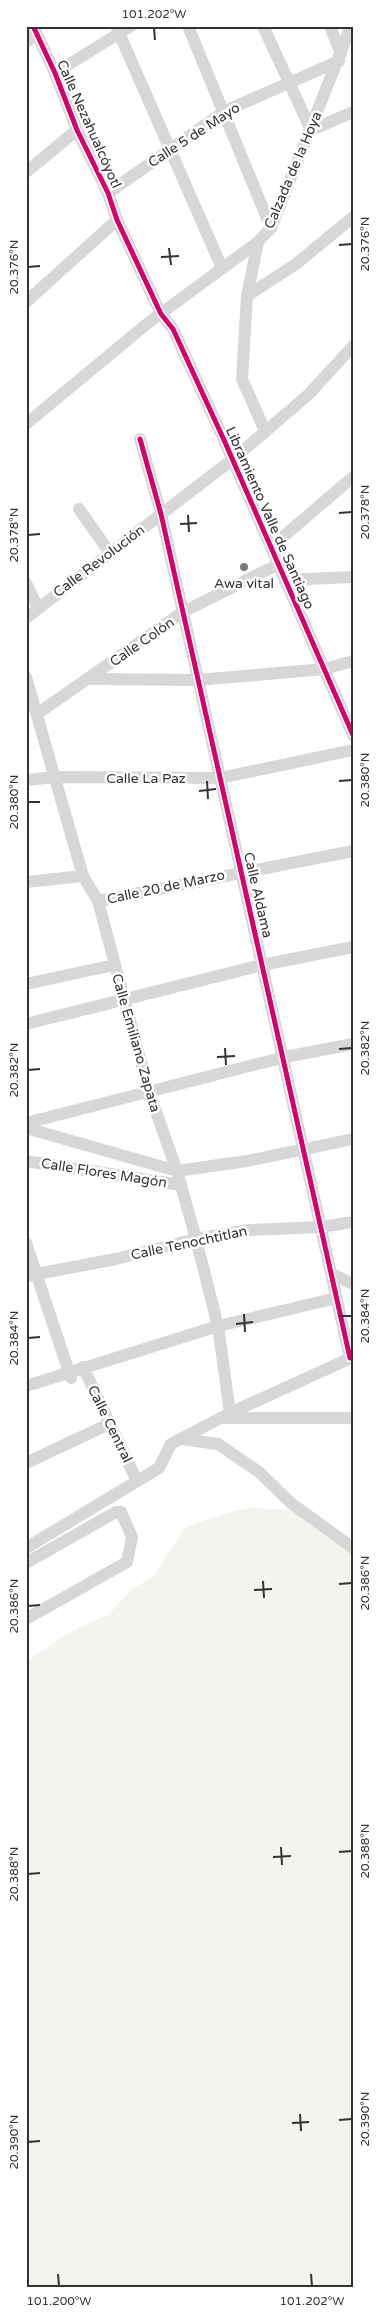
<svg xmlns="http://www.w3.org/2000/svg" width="379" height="2314" font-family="'Varela Round',sans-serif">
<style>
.green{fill:#f1f5ed}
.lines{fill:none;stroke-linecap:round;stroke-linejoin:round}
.minor{stroke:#d7d7d7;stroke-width:12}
.cycleway-casing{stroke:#fff;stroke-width:8}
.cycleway{stroke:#d6006c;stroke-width:5}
.ticks{fill:none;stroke:#333;stroke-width:2}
.poi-dot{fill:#7a7a7a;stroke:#fff;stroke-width:2}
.labels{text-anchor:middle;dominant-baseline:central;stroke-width:5;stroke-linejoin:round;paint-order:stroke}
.street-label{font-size:14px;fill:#333;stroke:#fff}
.poi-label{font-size:14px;fill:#333;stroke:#fff}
.neatline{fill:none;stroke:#333;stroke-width:2}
.ticks-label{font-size:12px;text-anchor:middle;fill:#333}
</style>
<rect width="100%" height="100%" fill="#fff"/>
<path class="green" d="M 247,1508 L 304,1510 L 353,1546 L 353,2288 L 26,2288 L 26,1662 L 72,1631 L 108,1615 L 132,1589 L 153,1577 L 184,1529 L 211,1518 Z"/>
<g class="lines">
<g class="minor">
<path d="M 33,26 L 55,73 L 77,130 L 108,193 L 117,220 L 161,314 L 173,329 L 224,440 L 353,735"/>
<path d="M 116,26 L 222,268"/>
<path d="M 188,26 L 271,228"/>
<path d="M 263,26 L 311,130 L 353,112"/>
<path d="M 330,26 L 341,54"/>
<path d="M 26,42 L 36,34"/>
<path d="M 55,73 L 131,26"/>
<path d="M 26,172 L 77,130"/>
<path d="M 108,193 L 225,111 L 339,61"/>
<path d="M 258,242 L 247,296 L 242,379 L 265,431"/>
<path d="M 247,296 L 296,264 L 353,217"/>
<path d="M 26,302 L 117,220"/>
<path d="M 26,424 L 148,323 L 258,242 L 271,228 L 351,26"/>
<path d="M 140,439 L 161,514 L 350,1358"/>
<path d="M 79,509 L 110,553"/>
<path d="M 271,547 L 353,477"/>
<path d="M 285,580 L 353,577"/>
<path d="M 26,583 L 38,608"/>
<path d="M 26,618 L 233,459 L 308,395 L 353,346"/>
<path d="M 26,677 L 83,876 L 98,901 L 149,1092 L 177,1171 L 196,1239 L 218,1326 L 230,1413"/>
<path d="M 89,679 L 198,680 L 324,669 L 353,661"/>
<path d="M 37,714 L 183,612 L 279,564"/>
<path d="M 26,780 L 55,777 L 220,778 L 353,750"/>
<path d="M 26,882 L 83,876"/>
<path d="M 98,901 L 353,851"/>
<path d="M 26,984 L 114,965"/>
<path d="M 26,1024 L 262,965 L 353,947"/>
<path d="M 26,1123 L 285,1057 L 353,1044"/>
<path d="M 26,1128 L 177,1171 L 247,1161 L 353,1139"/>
<path d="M 26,1161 L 181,1185"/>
<path d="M 26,1243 L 71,1378"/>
<path d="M 332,1274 L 353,1284"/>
<path d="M 26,1276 L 116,1259 L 196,1239 L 249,1230 L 321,1227 L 353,1222"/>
<path d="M 83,1367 L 137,1481"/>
<path d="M 26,1386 L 218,1326 L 337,1298"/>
<path d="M 224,1418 L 353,1418"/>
<path d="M 181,1439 L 218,1444 L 259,1472 L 291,1503 L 353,1548"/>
<path d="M 26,1463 L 109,1424"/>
<path d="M 26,1548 L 159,1468 L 171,1444 L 230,1413 L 353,1357"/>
<path d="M 26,1563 L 116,1512 L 121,1512 L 132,1537 L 127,1562 L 26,1619"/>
</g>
<defs>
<g id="cycleway">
<path d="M 33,26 L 55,73 L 77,130 L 108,193 L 117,220 L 161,314 L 173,329 L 224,440 L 353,735"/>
<path d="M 140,439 L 161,514 L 350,1358"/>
</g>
</defs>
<use href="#cycleway" class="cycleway-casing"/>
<use href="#cycleway" class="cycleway"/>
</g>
<path class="ticks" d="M 154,28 L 155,40M 339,245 L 352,244M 169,248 L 171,265M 161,257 L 179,256M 28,267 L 40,266M 339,513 L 352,512M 188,515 L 189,532M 180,524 L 197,523M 28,535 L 40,534M 207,781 L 208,799M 339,781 L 352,780M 199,791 L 216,789M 28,802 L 40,802M 225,1048 L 226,1065M 339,1049 L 352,1048M 217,1057 L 235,1056M 28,1070 L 40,1069M 244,1314 L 245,1332M 339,1316 L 352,1316M 236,1324 L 253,1322M 28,1338 L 40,1337M 263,1581 L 264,1598M 339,1584 L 352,1583M 254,1590 L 272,1589M 28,1606 L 40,1605M 281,1847 L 282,1865M 339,1852 L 352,1851M 273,1857 L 291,1856M 28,1874 L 40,1873M 300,2114 L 301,2131M 339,2120 L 352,2119M 292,2123 L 309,2122M 28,2142 L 40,2141M 58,2274 L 59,2286M 311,2274 L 312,2286"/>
<circle class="poi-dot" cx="244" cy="567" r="5"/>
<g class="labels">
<g class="street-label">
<text transform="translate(89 124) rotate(66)">Calle Nezahualcóyotl</text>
<text transform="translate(194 135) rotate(-33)">Calle 5 de Mayo</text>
<text transform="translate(293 170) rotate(-67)">Calzada de la Hoya</text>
<text transform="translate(270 518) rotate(66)">Libramiento Valle de Santiago</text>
<text transform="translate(99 561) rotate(-37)">Calle Revolución</text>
<text transform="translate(142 642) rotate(-35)">Calle Colón</text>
<text x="146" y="778">Calle La Paz</text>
<text transform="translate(166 887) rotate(-12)">Calle 20 de Marzo</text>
<text transform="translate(258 895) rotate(77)">Calle Aldama</text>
<text transform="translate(136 1043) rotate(74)">Calle Emiliano Zapata</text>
<text transform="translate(104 1173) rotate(9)">Calle Flores Magón</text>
<text transform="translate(189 1243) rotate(-12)">Calle Tenochtitlan</text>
<text transform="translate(110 1424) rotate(64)">Calle Central</text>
</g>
<g class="poi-label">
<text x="244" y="583">Awa vital</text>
</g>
</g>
<rect width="379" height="2314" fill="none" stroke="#ffffff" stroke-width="55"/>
<rect x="28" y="28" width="324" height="2258" class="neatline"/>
<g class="ticks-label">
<text x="154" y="18">101.202°W</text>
<text transform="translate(365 244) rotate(-90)" y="4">20.376°N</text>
<text transform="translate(14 267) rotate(-90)" y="4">20.376°N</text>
<text transform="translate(365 512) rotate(-90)" y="4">20.378°N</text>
<text transform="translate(14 535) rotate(-90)" y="4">20.378°N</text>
<text transform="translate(365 780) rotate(-90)" y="4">20.380°N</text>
<text transform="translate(14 802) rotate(-90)" y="4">20.380°N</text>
<text transform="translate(365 1048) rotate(-90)" y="4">20.382°N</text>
<text transform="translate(14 1070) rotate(-90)" y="4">20.382°N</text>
<text transform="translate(365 1316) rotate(-90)" y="4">20.384°N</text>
<text transform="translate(14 1338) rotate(-90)" y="4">20.384°N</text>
<text transform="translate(365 1583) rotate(-90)" y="4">20.386°N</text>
<text transform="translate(14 1606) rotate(-90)" y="4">20.386°N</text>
<text transform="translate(365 1851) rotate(-90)" y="4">20.388°N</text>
<text transform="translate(14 1874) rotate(-90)" y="4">20.388°N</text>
<text transform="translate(365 2119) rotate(-90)" y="4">20.390°N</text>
<text transform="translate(14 2142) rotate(-90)" y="4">20.390°N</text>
<text x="59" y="2305">101.200°W</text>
<text x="312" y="2305">101.202°W</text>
</g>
</svg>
